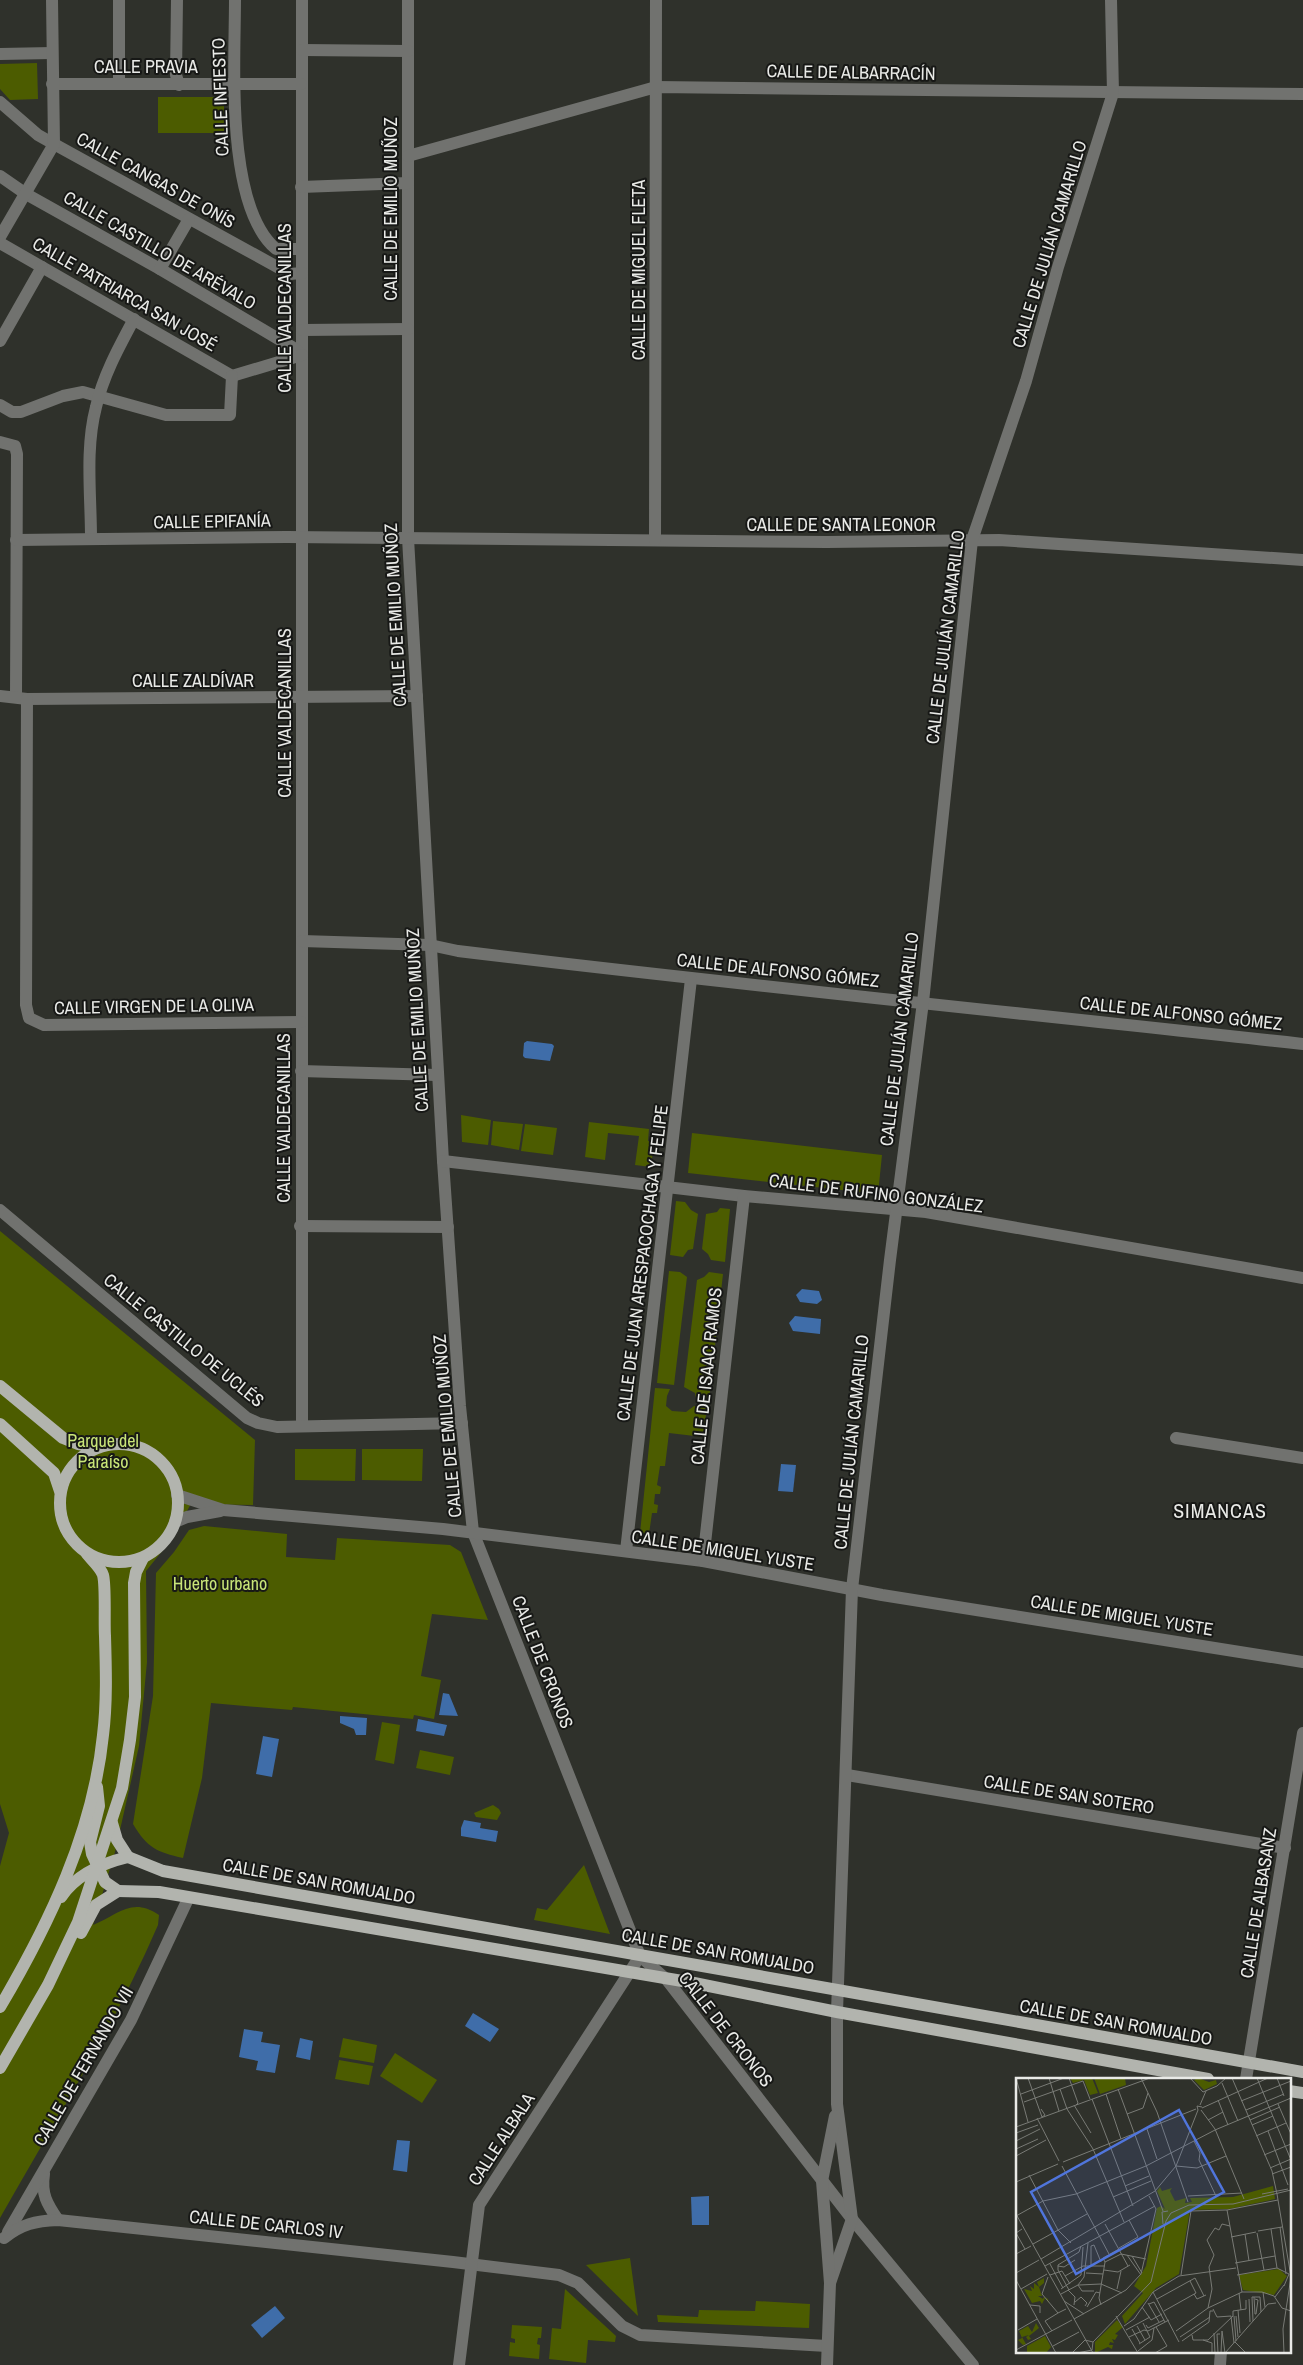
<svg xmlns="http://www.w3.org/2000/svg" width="1303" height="2365" font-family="'Archivo Narrow',sans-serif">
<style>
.green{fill:#4c5c00}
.water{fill:#3f6da9}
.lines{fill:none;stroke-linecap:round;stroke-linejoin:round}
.minor{stroke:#71726f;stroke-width:12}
.major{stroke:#b2b4ae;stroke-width:12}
.labels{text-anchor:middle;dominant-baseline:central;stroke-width:4;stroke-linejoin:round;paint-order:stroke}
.street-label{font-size:18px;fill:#e9eae7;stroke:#171816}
.park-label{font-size:18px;fill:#c9e578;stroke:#171816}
.quarter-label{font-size:20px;letter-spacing:1px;fill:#e9eae7;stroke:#171816}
.inset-road{fill:none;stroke:#797b76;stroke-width:1}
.view{fill:#5075dc;fill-opacity:0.15;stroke:#5075dc;stroke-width:2.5}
.inset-edge{fill:none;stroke:#e9eae7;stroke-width:2.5}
</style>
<rect width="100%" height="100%" fill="#2f312b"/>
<g class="green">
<path d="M 37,63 L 38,99 L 10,100 L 0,89 L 0,64 Z"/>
<rect x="158" y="97" width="66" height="36"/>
<path d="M 461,1115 L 491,1120 L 488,1145 L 462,1142 Z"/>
<path d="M 493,1121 L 523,1124 L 519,1150 L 491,1145 Z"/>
<path d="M 589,1122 L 649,1129 L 648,1141 L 654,1142 L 651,1167 L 635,1165 L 639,1136 L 608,1133 L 605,1160 L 585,1157 Z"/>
<path d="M 525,1124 L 557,1128 L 553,1155 L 521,1151 Z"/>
<path d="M 692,1133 L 882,1155 L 878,1194 L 688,1173 Z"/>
<path d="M 676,1201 L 685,1202 L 691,1210 L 698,1214 L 693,1249 L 688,1250 L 683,1257 L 670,1255 Z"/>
<path d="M 720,1208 L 730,1209 L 725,1262 L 711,1260 L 708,1254 L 702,1249 L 706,1214 L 717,1212 Z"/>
<path d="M 0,1231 L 255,1440 L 253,1505 L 191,1504 L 168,1544 L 146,1571 L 147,1662 L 139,1746 L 115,1852 L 93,1925 C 117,1916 131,1896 159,1915 L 158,1925 C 114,2027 55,2121 0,2218 L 0,1866 L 9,1833 L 0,1804 Z"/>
<path d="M 669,1271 L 680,1272 L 687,1277 L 674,1385 L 657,1383 Z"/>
<path d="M 709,1272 L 723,1274 L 709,1400 L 696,1398 L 695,1393 L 684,1387 L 697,1280 L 704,1277 Z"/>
<path d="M 655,1388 L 670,1389 L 667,1396 L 666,1406 L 672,1411 L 686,1412 L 694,1406 L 707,1408 L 703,1437 L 669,1433 L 665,1466 L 660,1466 L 657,1485 L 661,1487 L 660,1494 L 655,1494 L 654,1504 L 658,1505 L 657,1513 L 652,1513 L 649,1534 L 640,1533 Z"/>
<path d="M 295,1449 L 356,1449 L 355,1481 L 295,1480 Z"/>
<path d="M 362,1449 L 423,1449 L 422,1481 L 362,1480 Z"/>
<path d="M 204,1526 L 287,1534 L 286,1557 L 335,1560 L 337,1538 L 450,1545 L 461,1552 L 488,1620 L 432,1614 L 421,1676 L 441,1680 L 434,1719 L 414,1715 L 413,1719 L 293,1707 L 292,1710 L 211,1703 L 202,1778 L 183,1858 C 157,1852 147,1848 133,1824 L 153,1696 L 156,1573 L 174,1552 L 189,1530 Z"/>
<path d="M 382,1722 L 400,1725 L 394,1764 L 375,1760 Z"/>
<path d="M 420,1750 L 454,1757 L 450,1775 L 416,1768 Z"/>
<path d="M 493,1805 L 499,1809 L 501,1813 L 497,1820 L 476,1817 L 474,1813 Z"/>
<path d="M 584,1865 L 610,1934 L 534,1920 L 537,1908 L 547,1910 Z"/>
<path d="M 343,2038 L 377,2045 L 374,2063 L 339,2057 Z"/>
<path d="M 395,2053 L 437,2080 L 422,2103 L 380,2076 Z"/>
<path d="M 339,2060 L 373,2066 L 369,2085 L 335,2079 Z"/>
<path d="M 630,2258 L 638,2316 L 586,2265 Z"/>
<path d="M 565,2289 L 616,2336 L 615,2342 L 588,2340 L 586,2363 L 549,2359 L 552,2328 L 561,2329 Z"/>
<path d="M 756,2301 L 810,2304 L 809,2328 L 658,2322 L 657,2315 L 698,2317 L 699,2310 L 755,2311 Z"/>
<path d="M 512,2325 L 542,2327 L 541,2338 L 538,2338 L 537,2344 L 540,2345 L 539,2359 L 509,2356 L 510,2342 L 515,2343 L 515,2339 L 511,2338 Z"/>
</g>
<g class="water">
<path d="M 527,1041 L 552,1044 L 554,1046 L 550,1061 L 525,1058 L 523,1056 L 524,1043 Z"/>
<path d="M 802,1289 L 819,1291 L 822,1300 L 817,1304 L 800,1302 L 796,1295 Z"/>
<path d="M 795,1316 L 821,1319 L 820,1334 L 793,1331 L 789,1323 Z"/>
<path d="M 781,1464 L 796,1465 L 793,1492 L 778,1491 Z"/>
<path d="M 443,1693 L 449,1694 L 458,1716 L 439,1715 Z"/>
<path d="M 340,1716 L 367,1718 L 366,1735 L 356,1735 L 354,1729 L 340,1723 Z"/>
<path d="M 418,1719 L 447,1725 L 444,1736 L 416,1731 Z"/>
<path d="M 263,1736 L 279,1739 L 272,1777 L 256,1774 Z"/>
<path d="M 464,1820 L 481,1823 L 480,1828 L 498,1831 L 496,1842 L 461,1836 L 461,1828 Z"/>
<path d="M 473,2013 L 499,2029 L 490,2042 L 465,2026 Z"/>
<path d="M 244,2029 L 263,2032 L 261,2042 L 280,2045 L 275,2073 L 256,2070 L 258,2061 L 239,2057 Z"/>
<path d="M 300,2038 L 313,2041 L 310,2060 L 296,2057 Z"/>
<path d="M 397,2140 L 410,2141 L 407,2172 L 393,2170 Z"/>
<path d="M 709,2196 L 709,2225 L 692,2225 L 691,2197 Z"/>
<path d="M 275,2306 L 285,2318 L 262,2338 L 251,2325 Z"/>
</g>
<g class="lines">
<g class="minor">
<path d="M 119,0 L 119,84"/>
<path d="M 177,0 L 176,75 L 179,85"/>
<path d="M 235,0 C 235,62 225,206 276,249 L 302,249"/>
<path d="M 302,0 C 305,475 299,951 302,1426"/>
<path d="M 408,0 L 408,538 L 443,1161 L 460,1406 L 473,1532 L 640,1956 L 667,1980 L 852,2219 L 973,2365"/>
<path d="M 302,50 L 408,51"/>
<path d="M 0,54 L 52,53"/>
<path d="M 52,84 L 301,84"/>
<path d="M 0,102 L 38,135 L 54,144 L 290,274 L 302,273"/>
<path d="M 408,156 L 656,87 L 1303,94"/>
<path d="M 0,176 L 26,194 L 160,269 L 292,347 L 302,355"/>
<path d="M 301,187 L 408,183"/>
<path d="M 0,237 L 54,144 L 52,0"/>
<path d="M 0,243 L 232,376"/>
<path d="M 160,269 L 189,219"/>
<path d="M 302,330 L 408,329"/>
<path d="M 0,341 L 42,267"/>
<path d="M 232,376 L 302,355"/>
<path d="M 0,405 L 12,412 L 21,412 L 63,396 L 83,392 L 166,415 L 230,415 L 232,376"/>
<path d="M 0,442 L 15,446 L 17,454 L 16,696"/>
<path d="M 91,538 C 91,495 85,449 96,407 C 103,376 119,347 134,319"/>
<path d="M 16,540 L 287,537 L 827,542 L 999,540 L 1303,560"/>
<path d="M 655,540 L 656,0"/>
<path d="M 0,696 L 27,699 L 417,696"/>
<path d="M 27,699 L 26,1005 L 29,1018 L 44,1025 L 301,1022"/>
<path d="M 302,941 L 430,945 L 458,951 C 739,985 1021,1013 1303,1044"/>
<path d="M 301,1071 L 437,1075"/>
<path d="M 443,1161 L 744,1196 L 926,1212 L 1303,1278"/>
<path d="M 0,1210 L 247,1418 L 258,1423 L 277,1427 L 462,1423"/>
<path d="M 300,1226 L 448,1227"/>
<path d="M 1176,1438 L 1303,1458"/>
<path d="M 177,1495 L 223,1510 L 443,1529 L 703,1561 L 882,1595 L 1303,1662"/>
<path d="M 175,1522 L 187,1517 L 220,1511"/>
<path d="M 626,1551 L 691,979"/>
<path d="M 703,1561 L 744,1196"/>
<path d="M 847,1775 L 1285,1848"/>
<path d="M 1246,2079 L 1303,1733"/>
<path d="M 44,2174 C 41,2194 47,2204 58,2220"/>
<path d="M 8,2232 L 131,2020 L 188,1899"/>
<path d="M 4,2238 C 22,2224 35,2221 58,2220 L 453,2262 L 559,2275 L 578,2283 L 622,2326 L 640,2335 L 827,2346"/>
<path d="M 830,2283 L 852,2219 L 837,2104 L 837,2012 L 852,1589 L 890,1260 L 923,1002 L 972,540 L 1026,381 L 1058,267 L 1113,93 L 1111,0"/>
<path d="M 459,2365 L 479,2205 L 640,1956"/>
<path d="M 827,2365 L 830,2283 L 822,2181 L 835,2116"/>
<path d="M 1220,2365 L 1221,2351"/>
</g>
<g class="major">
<path d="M 0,1386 L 63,1438 L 78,1444 L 98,1447"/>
<path d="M 0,1424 L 54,1473 L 60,1491"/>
<circle cx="119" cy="1503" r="59"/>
<path d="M 97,1787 L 99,1806 L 90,1842 L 92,1854 L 105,1882 L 118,1891"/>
<path d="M 112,1823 L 117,1840 L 128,1857"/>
<path d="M 128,1857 L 163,1871 L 1303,2072"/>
<path d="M 118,1891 L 159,1892 L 694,1983 L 837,2012 L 1208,2079"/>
<path d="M 61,1897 C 76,1875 103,1863 128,1857"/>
<path d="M 81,1933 L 96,1905 L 118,1891"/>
<path d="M 0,2007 C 49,1924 93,1833 103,1735 C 107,1703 106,1669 105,1636 C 104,1622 106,1586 103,1575 C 101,1568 92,1560 87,1554"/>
<path d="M 0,2068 L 48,1985 L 78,1922 L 122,1788 L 130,1740 L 135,1697 L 134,1583 L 136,1572 L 143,1558"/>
<path d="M 1289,2091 L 1303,2093"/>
</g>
</g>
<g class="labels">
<g class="street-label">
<text x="146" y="66">CALLE PRAVIA</text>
<text transform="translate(851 72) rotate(1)">CALLE DE ALBARRACÍN</text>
<text transform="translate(220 97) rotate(-92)">CALLE INFIESTO</text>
<text transform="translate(156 180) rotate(29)">CALLE CANGAS DE ONÍS</text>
<text transform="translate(390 209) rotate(-90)">CALLE DE EMILIO MUÑOZ</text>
<text transform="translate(1049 244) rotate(-73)">CALLE DE JULIÁN CAMARILLO</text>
<text transform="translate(160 250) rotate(30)">CALLE CASTILLO DE ARÉVALO</text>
<text transform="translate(638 270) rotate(-90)">CALLE DE MIGUEL FLETA</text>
<text transform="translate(125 294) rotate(30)">CALLE PATRIARCA SAN JOSÉ</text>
<text transform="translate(284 308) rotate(-90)">CALLE VALDECANILLAS</text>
<text transform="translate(212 521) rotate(-1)">CALLE EPIFANÍA</text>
<text x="841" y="524">CALLE DE SANTA LEONOR</text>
<text transform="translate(395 615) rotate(-93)">CALLE DE EMILIO MUÑOZ</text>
<text transform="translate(945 637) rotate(-83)">CALLE DE JULIÁN CAMARILLO</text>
<text x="193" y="680">CALLE ZALDÍVAR</text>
<text transform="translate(284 713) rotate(-90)">CALLE VALDECANILLAS</text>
<text transform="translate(778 970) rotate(6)">CALLE DE ALFONSO GÓMEZ</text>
<text transform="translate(154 1006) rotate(-1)">CALLE VIRGEN DE LA OLIVA</text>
<text transform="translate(1181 1013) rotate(6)">CALLE DE ALFONSO GÓMEZ</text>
<text transform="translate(417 1020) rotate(-93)">CALLE DE EMILIO MUÑOZ</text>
<text transform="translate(899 1039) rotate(-83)">CALLE DE JULIÁN CAMARILLO</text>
<text transform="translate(283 1118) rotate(-90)">CALLE VALDECANILLAS</text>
<text transform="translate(876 1193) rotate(7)">CALLE DE RUFINO GONZÁLEZ</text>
<text transform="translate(642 1263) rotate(-83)">CALLE DE JUAN ARESPACOCHAGA Y FELIPE</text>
<text transform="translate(184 1340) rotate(39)">CALLE CASTILLO DE UCLÉS</text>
<text transform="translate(706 1376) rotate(-84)">CALLE DE ISAAC RAMOS</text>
<text transform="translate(447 1426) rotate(-95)">CALLE DE EMILIO MUÑOZ</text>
<text transform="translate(851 1442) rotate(-84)">CALLE DE JULIÁN CAMARILLO</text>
<text transform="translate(723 1550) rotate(9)">CALLE DE MIGUEL YUSTE</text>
<text transform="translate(1122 1615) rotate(9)">CALLE DE MIGUEL YUSTE</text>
<text transform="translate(543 1662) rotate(69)">CALLE DE CRONOS</text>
<text transform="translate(1069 1794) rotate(9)">CALLE DE SAN SOTERO</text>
<text transform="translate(319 1881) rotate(10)">CALLE DE SAN ROMUALDO</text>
<text transform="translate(1258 1903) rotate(-81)">CALLE DE ALBASANZ</text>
<text transform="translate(718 1951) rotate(10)">CALLE DE SAN ROMUALDO</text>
<text transform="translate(1116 2022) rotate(10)">CALLE DE SAN ROMUALDO</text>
<text transform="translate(726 2029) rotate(52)">CALLE DE CRONOS</text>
<text transform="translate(83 2066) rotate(-60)">CALLE DE FERNANDO VII</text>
<text transform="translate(501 2139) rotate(-57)">CALLE ALBALA</text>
<text transform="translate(266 2224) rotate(6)">CALLE DE CARLOS IV</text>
</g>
<g class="park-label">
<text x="103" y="1440">Parque del<tspan x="103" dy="21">Paraíso</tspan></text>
<text x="220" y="1583">Huerto urbano</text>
</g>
<g class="quarter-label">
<text x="1220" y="1510">SIMANCAS</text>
</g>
</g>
<g transform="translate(1016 2078)">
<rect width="275" height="275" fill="#2f312b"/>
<path d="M 54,0 L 76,0 L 82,15 L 74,17 L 68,2 L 57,5 ZM 78,0 L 109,0 L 110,7 L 84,16 ZM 182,0 L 193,4 L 200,2 L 201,6 L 188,12 L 178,2 ZM 257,108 L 259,121 L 213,131 L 174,132 L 163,196 L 140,210 L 109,246 L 106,238 L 127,215 L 118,208 L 130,188 L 141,130 L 145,128 L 149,131 L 141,113 L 144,109 L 146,113 L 156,110 L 154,113 L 159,123 L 170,120 L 169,125 L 176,124 L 174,120 L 217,119 ZM 263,191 L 271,198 L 258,217 L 227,212 L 223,197 ZM 28,200 L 28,205 L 23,209 L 26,218 L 22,218 L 27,221 L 28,219 L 32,221 L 33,225 L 29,220 L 26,226 L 24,223 L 16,225 L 8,211 L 16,213 L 14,208 L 18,211 L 18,205 L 23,209 L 21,204 ZM 101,242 L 107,249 L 99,256 L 102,257 L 99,262 L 96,261 L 98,265 L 94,264 L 93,267 L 97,267 L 96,271 L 92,269 L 79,275 L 79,264 ZM 20,245 L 23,250 L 13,258 L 15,261 L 12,262 L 10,259 L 13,257 L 6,259 L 10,266 L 7,267 L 2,262 L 6,260 L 3,253 L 12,248 L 16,254 ZM 29,258 L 35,269 L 30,275 L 11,275 L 11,268 Z" fill="#4c5c00"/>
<path class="inset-road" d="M 0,0 L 12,44M 12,0 L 26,39 L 29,37 L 25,31M 33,0 L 43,33M 53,0 L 62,25 L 60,27M 125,0 L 141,34 L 172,124M 174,0 L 187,14 L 201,8 L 210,0M 216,0 L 256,93 L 261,116 L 275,199 L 267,251 L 268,275M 241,0 L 275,82M 261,0 L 268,18M 206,5 L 222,43M 44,11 L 51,31 L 77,71 L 108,144M 102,11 L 147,133M 5,16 L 48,0M 90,16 L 105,61M 76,21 L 117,128M 202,22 L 212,47M 225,23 L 275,3M 8,24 L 67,3 L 74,21M 262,26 L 275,56M 58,27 L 75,55M 184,27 L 190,13M 186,30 L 252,0M 185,32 L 199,51 L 228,121M 230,32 L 268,16M 111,36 L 127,30 L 132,15M 21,40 L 43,83M 192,42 L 207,34M 234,42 L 264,29M 236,47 L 257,38M 0,49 L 134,0M 131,51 L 141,81M 252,53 L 272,107M 0,55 L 22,47M 240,58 L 270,45M 0,63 L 24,51M 178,63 L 184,75 L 183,82 L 200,118M 0,71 L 22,61M 248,77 L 275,66M 0,78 L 30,62M 47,84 L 180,31M 46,88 L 93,176M 160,88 L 181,90 L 210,78M 254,90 L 275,81M 256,96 L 275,89M 13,97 L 42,152 L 55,165M 0,104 L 42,86M 109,108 L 133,98M 246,116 L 272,111M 172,118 L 226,115M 97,119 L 135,103M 211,132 L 226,214M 0,136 L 77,275M 0,138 L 27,123 L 60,116 L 130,88 L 199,52 L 275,20M 89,146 L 112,188M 147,146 L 146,134 L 152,133M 264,149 L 270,196M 6,151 L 0,155 L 9,171M 255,151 L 261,190M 242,153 L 266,149M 241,155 L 248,192M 229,156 L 233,183M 215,159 L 240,154M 17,166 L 71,136M 75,168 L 78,167 L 85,184M 103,170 L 122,159 L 113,142M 0,176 L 15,168M 111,177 L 125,197M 116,178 L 126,195M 25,181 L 139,113 L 160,88 L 182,32 L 181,28 L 186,29M 89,184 L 105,176 L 130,181M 89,184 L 87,180 L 103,171M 219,185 L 259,178M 34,186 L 47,210M 29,188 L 139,128M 42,188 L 48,189 L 59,182M 75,188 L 75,168M 88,192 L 102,194 L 114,187M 0,195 L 23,182M 70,195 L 87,196M 34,197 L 46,193 L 54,206M 165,197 L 175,133 L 211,132 L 262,122M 221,197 L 261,190 L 273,196 L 268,208M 49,198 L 67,188 L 89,188M 32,199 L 26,216 L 42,235 L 50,231M 0,202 L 40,275M 62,207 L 66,213 L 78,213M 63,207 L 85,206 L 106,215M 5,211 L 31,196M 45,211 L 65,197 L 67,169M 101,211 L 105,193M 52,212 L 59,219 L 58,227M 53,212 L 42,192 L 42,187 L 63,174 L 65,168M 137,214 L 163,264M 247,214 L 249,229M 223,215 L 225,232M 45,216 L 62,207 L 68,199 L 72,165M 178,216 L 181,221 L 190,217M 238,219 L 239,236 L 240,236 L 242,222 L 239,221M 259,219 L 268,207M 141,221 L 179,200 L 188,218M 233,221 L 234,244M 48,223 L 68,236M 59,224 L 65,219 L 71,225 L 69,228M 132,225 L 143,244M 133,226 L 138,224 L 149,244M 14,227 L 24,228 L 24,235M 85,227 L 83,220 L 89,184M 71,229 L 80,214 L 84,215M 126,229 L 135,242 L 146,236M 192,230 L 196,211 L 193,189 L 198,177 L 191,162 L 199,150 L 203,152 L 206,146 L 214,148M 197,231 L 201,239 L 215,238M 222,232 L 224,255M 148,233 L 180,215 L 174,203M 100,238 L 122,275M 215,238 L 218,265M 218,238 L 220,263M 220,238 L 222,259M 58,241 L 110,212 L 125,196 L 140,131 L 133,118M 237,243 L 236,219 L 244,219 L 245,234M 130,247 L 132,250 L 148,242M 108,248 L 118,241 L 137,214 L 163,198 L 220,190M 121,248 L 129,262M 116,251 L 124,265M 2,252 L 21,241M 110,252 L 134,239M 36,253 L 29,243 L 42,235M 160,253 L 192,230 L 226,214 L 246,214 L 258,218 L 266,230 L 275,233M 198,255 L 199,275M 176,257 L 177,262 L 192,262M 113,259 L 128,252 L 132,253 L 153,242M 164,259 L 194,239M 187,262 L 196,265 L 196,275M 192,262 L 217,238 L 217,233 L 230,231 L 230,222M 166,263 L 193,244 L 194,233 L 197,233M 77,264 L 135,204 L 150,143 L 155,135 L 173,127 L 217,126 L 275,112M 219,264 L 230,275M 123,266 L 134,259 L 127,245M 37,268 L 63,254M 0,272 L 56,242M 122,273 L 136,262 L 138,250M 56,275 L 69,262 L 77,264 L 76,272 L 61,275M 139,275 L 151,268 L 140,249M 202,275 L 201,256 L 204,256M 205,275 L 206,253 L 209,275M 209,275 L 252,226 L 260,225"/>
<path class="view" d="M 163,32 L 208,114 L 60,196 L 15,114 Z"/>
<rect width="275" height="275" class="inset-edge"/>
</g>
</svg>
